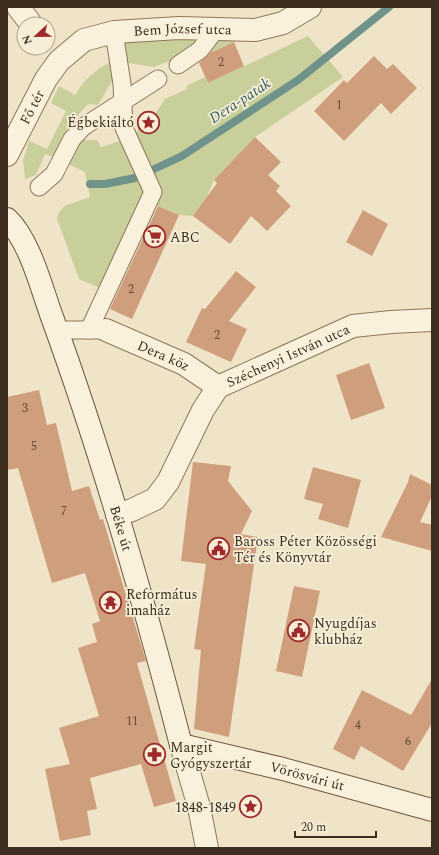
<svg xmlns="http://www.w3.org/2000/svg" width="439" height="855" font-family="Spectral,serif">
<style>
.green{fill:#c9cf9b}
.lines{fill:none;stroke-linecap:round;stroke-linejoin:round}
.stream{stroke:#6f938a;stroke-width:8}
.building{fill:#cf9f7d}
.pedestrian-casing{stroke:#8d765c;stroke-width:19}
.minor-casing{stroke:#8d765c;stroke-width:24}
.secondary-casing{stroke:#6f573f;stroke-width:24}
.pedestrian{stroke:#faf1dc;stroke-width:17}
.minor{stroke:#faf1dc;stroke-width:22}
.secondary{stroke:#faf1dc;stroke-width:22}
.labels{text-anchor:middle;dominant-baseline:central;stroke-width:3.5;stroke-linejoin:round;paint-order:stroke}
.number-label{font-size:12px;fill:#624a37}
.street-label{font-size:14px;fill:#3d2e20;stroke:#f7eed8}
.poi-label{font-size:14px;fill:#3d2e20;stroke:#f7eed8;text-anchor:start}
.water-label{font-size:15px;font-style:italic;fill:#2f5d5a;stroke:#f7eed8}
</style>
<rect width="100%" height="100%" fill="#f0e4c8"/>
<g class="green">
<path d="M 308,36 L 343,77 L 255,137 L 214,180 L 207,197 L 193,216 L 179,215 L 154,204 L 134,136 L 149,112 L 155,114 L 165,99 L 187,89 L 186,86 L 205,77 L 208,83 Z"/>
<path d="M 176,37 L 233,39 L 234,42 L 197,59 L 175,59 L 154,67 L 128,63 L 123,39 Z"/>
<path d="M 112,61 L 115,76 L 98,105 L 88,104 L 69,125 L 53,157 L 45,154 L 36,175 L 25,179 L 23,160 L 29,141 L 47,149 L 66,111 L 51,103 L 59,86 L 75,95 C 85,79 95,70 112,61 Z"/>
<path d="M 79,140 L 97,140 L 101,147 L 123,140 L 148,189 L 102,289 L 79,279 L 57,219 L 58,214 L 64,206 L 90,197 L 85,172 L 68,164 Z"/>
</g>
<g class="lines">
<path class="stream" d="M 90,184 L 105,184 L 135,178 L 182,156 L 298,80 L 389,7"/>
</g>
<g class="building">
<path d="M 234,42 L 244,66 L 208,83 L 199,63 L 210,53 Z"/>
<path d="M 374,56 L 387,69 L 393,64 L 417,88 L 391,114 L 381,103 L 344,141 L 314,111 L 344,80 L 347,83 Z"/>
<path d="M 255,137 L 281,162 L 268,175 L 280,186 L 276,191 L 291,206 L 267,231 L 251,216 L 230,244 L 193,216 L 217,183 L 214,180 Z"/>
<path d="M 158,206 L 179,215 L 132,319 L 110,309 Z"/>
<path d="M 363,210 L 388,224 L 372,256 L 346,242 Z"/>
<path d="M 236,271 L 256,287 L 229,321 L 247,329 L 231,362 L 186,342 L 202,308 L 205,309 Z"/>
<path d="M 369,363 L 385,408 L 351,420 L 336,375 Z"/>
<path d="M 39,390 L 47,425 L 56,423 L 72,491 L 89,486 L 100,520 L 103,519 L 146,661 L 137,663 L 176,801 L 154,807 L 141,764 L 90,778 L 97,809 L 87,811 L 91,835 L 60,841 L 45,769 L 70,764 L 59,728 L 99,716 L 78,648 L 97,642 L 92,624 L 100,621 L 85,573 L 52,583 L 18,468 L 7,470 L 7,397 Z"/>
<path d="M 193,462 L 231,466 L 228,481 L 252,511 L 241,534 L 258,537 L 229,737 L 194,729 L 201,650 L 194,649 L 206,564 L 181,561 Z"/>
<path d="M 313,467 L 361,480 L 348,528 L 318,519 L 323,504 L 304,499 Z"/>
<path d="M 410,474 L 432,485 L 432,496 L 420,522 L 432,525 L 432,551 L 381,537 L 408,482 Z"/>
<path d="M 294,586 L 320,591 L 302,677 L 276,671 Z"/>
<path d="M 432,679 L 432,723 L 403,771 L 361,746 L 354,760 L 333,749 L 362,690 L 411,715 Z"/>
</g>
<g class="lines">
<defs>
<g id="pedestrian">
<path d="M 178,65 L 200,50 L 216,29"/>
<path d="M 39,187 L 54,174 L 72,139 L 83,127 L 158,79"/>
<path d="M 56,330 L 100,330"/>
<path d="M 89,330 L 153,192 L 124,128 L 122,84 L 114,32"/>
</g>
<g id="minor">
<path d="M 18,7 L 31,24"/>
<path id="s1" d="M 7,155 L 46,79 L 59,61 L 84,40 L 114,32 L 179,28 L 255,30 L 283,23 L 310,7"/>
<path id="s2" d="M 106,330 L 184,364 L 218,387"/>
<path id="s3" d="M 117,515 L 132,510 L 155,499 L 168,482 L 203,410 L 218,387 L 353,326 L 391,322 L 432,320"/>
<path d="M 181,745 L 199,807 L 207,848"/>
</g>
<g id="secondary">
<path id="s4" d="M 7,219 C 30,241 41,287 52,317 C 103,457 144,601 181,745 L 283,769 L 432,810"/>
</g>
</defs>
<use href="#pedestrian" class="pedestrian-casing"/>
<use href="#minor" class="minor-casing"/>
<use href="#secondary" class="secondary-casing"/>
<use href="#pedestrian" class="pedestrian"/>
<use href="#minor" class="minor"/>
<use href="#secondary" class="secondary"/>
</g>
<defs>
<symbol id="sight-ring" viewBox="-11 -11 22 22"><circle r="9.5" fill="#f7eed8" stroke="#9e2a2b" stroke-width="1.5"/><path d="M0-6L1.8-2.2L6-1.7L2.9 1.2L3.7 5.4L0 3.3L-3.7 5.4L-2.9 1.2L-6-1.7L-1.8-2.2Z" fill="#9e2a2b"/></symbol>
<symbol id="supermarket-ring" viewBox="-11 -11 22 22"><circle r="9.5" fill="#f7eed8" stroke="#9e2a2b" stroke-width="1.5"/><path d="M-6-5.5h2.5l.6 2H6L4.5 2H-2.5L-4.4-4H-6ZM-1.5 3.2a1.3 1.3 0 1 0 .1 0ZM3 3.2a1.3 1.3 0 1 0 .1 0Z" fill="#9e2a2b"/></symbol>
<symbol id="civic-ring" viewBox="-11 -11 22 22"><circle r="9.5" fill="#f7eed8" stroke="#9e2a2b" stroke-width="1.5"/><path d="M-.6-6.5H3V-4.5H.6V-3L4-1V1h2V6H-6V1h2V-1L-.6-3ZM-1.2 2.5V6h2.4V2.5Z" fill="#9e2a2b"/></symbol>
<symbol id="temple-ring" viewBox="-11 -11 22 22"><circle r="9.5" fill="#f7eed8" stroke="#9e2a2b" stroke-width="1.5"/><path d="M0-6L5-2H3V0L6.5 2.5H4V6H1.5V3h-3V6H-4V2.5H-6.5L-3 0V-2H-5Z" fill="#9e2a2b"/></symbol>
<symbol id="pharmacy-ring" viewBox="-11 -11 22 22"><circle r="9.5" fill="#f7eed8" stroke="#9e2a2b" stroke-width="1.5"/><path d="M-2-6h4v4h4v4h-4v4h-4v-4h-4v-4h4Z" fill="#9e2a2b"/></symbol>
</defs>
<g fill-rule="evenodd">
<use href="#sight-ring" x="136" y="110" width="25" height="25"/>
<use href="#supermarket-ring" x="142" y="224" width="25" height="25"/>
<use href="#civic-ring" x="206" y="536" width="25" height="25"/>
<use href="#temple-ring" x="98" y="590" width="25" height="25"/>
<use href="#civic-ring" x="286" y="618" width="25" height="25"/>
<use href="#pharmacy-ring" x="142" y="742" width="25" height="25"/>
<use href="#sight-ring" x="238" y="794" width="25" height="25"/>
</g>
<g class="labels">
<g class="number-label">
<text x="221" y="62">2</text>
<text x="339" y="105">1</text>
<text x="131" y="289">2</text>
<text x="217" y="335">2</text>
<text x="25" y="408">3</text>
<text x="34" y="446">5</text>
<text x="64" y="511">7</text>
<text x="132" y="721">11</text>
<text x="358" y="725">4</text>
<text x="408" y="741">6</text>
</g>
<g class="street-label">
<text stroke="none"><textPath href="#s1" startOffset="240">Bem József utca</textPath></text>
<text stroke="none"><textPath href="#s1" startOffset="54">Fő tér</textPath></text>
<text stroke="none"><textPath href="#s2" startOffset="63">Dera köz</textPath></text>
<text stroke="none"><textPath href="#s3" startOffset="247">Széchenyi István utca</textPath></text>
<text stroke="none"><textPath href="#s4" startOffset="331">Béke út</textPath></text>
<text stroke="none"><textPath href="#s4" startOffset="686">Vörösvári út</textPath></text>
</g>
<g class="poi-label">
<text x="134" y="122" text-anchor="end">Égbekiáltó</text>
<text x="170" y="237">ABC</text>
<text x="234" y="541">Baross Péter Közösségi<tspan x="234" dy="16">Tér és Könyvtár</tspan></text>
<text x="126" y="594">Református<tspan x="126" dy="16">imaház</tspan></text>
<text x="314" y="623">Nyugdíjas<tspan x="314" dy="16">klubház</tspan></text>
<text x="170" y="747">Margit<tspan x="170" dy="16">Gyógyszertár</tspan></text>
<text x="236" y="807" text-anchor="end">1848-1849</text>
</g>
<g class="water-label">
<text transform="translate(240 101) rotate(-33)">Dera-patak</text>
</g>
</g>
<rect width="439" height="855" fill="none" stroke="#3d2e20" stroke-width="16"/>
<g transform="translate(36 36) rotate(248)"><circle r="19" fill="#f7eed8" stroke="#ada18e"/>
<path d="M0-3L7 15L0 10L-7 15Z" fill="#9e2a2b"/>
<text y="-6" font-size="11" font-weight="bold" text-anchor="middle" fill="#3d2e20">N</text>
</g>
<path d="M295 831v6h81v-6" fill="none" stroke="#3d2e20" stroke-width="2"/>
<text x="301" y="831" font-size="12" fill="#3d2e20" stroke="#f7eed8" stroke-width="3" paint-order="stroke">20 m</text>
</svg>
